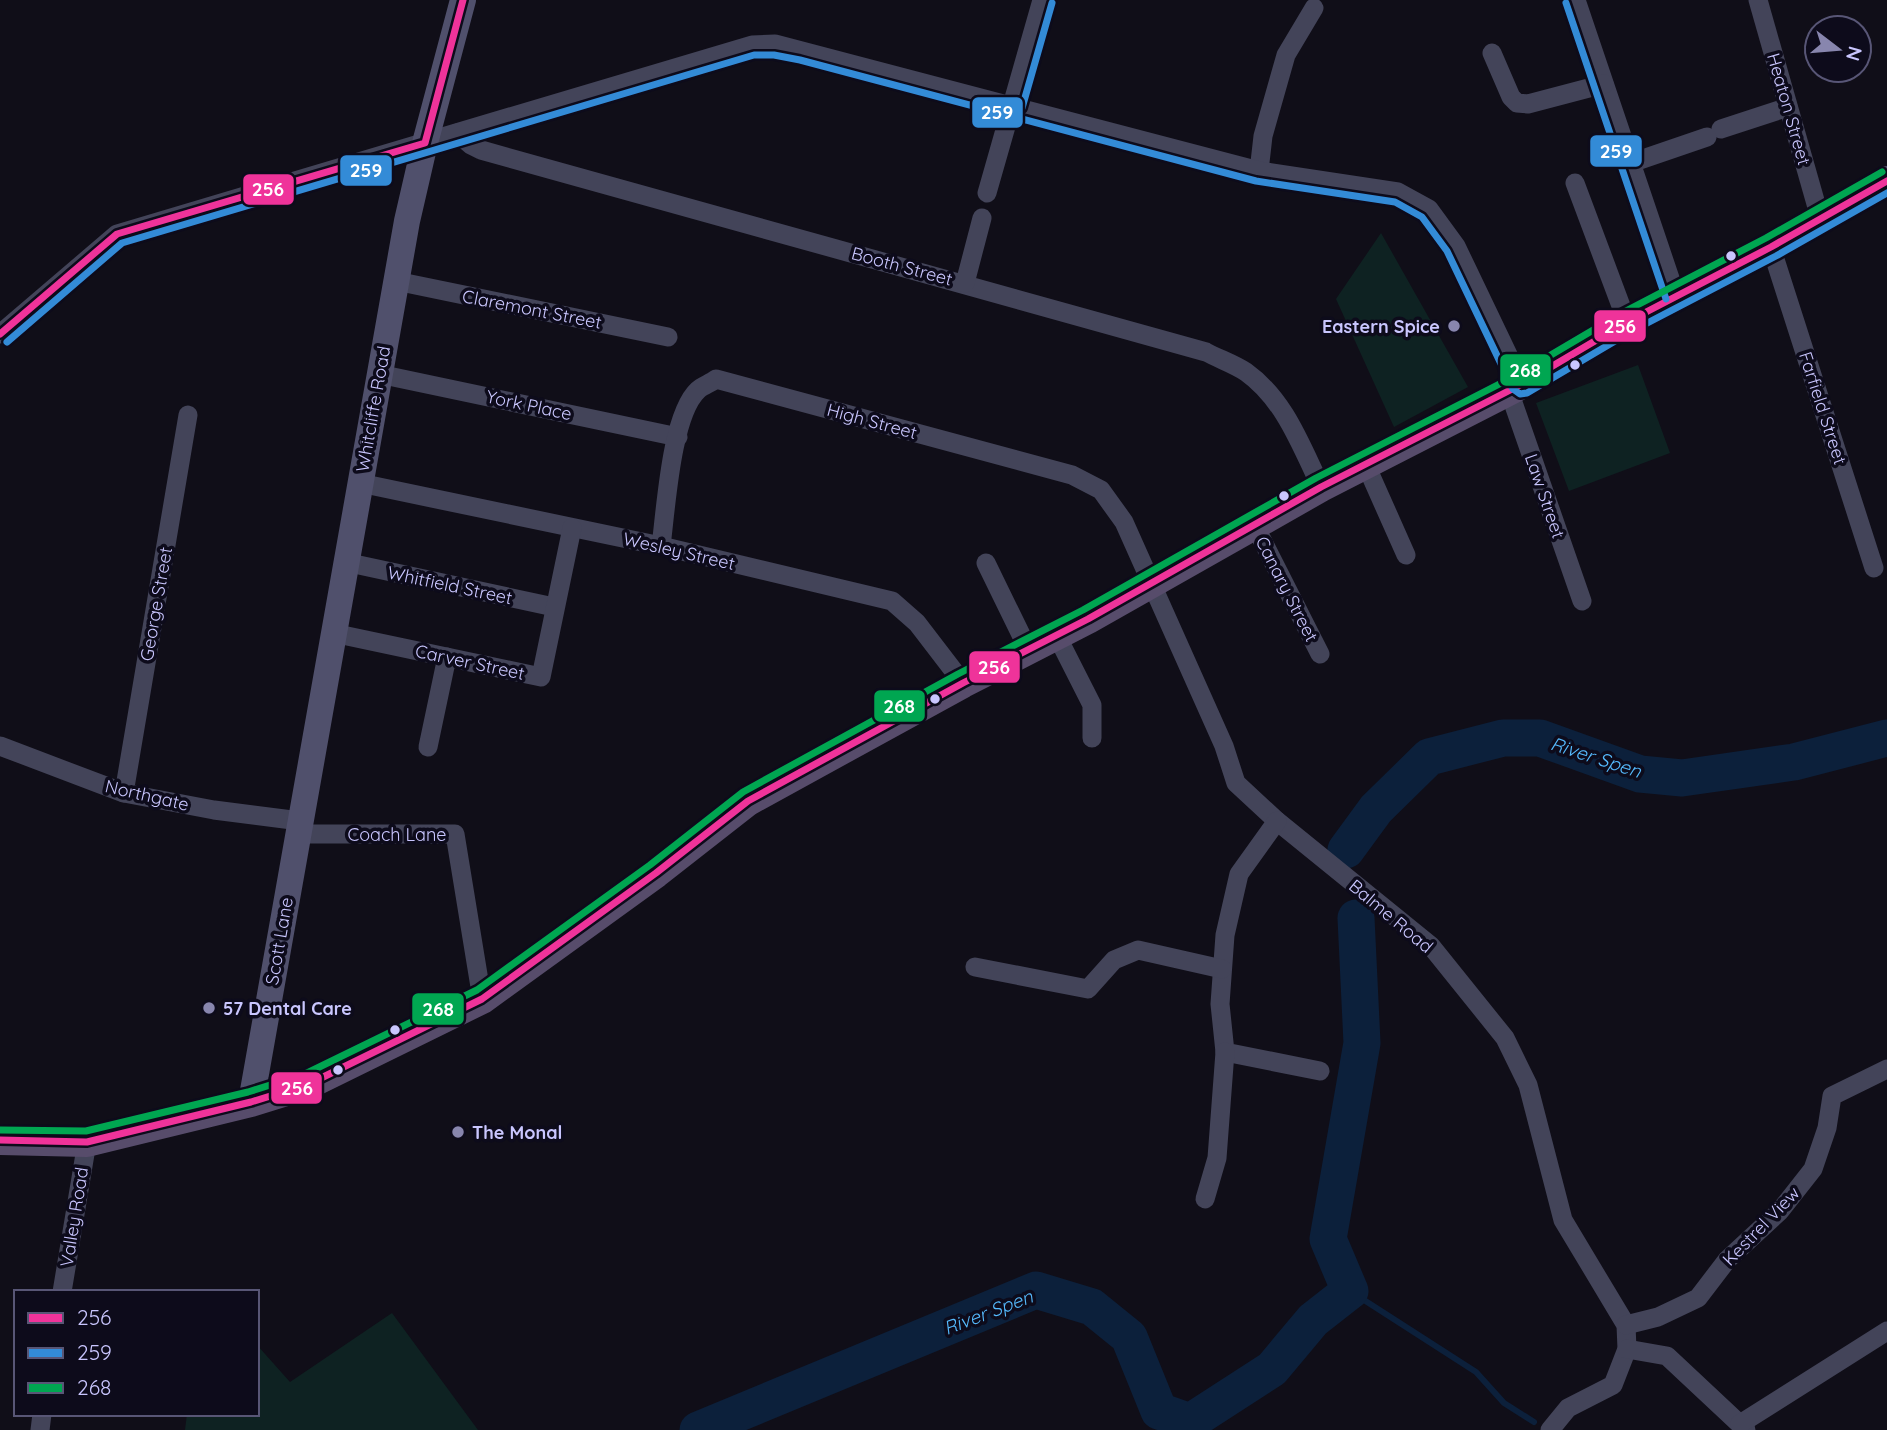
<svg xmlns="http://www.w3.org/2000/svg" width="1887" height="1430" font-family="Quicksand,sans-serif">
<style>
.green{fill:#0e2222}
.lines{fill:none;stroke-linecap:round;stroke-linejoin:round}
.stream{stroke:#0c203b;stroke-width:6}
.river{stroke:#0c203b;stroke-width:37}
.minor{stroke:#434459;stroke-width:19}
.secondary{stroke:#50506c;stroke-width:26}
.primary{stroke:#574c6b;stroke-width:30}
.bus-1-casing{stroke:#0d0b1b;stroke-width:12}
.bus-2-casing{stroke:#0d0b1b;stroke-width:12}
.bus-3-casing{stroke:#0d0b1b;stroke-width:12}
.bus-1{stroke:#ef339a;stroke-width:7}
.bus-2{stroke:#338bd7;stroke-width:7}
.bus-3{stroke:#00a651;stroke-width:7}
.bus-dot{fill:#c9c6fe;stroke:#0d0b1b;stroke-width:2.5}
.poi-dot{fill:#8886ae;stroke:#0d0b1b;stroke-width:2.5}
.labels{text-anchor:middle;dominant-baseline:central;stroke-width:7;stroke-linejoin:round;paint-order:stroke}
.street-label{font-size:18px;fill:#c9c6fe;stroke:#0d0b1b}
.poi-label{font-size:18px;font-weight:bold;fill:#c9c6fe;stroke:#0d0b1b;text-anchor:start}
.water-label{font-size:19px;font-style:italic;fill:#55bafd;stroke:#0d0b1b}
.line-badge{stroke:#0d0b1b;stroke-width:2.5}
.badge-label{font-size:19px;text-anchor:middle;font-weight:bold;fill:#fff}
</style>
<rect width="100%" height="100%" fill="#100e18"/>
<g class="green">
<path d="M 1381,233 L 1468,387 L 1394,427 L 1336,299 Z"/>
<path d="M 1638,365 L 1670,453 L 1569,491 L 1536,403 Z"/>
<path d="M 392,1313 L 478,1430 L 185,1430 L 187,1414 L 257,1414 L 257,1345 L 290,1382 Z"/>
</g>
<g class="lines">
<path class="stream" d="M 1350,1291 L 1476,1372 L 1504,1403 L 1534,1422"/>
<g class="river">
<path d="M 1346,850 L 1376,809 L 1429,757 L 1503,738 L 1540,738 L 1640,774 L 1682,778 L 1794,762 L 1887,738"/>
<path d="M 698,1430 L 1036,1290 L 1092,1307 L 1129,1337 L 1159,1411 L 1190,1422 L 1272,1369 L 1313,1320 L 1350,1291 L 1328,1239 L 1362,1043 L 1356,918"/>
</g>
<g class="minor">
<path d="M 1576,0 L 1676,296"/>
<path d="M 1758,0 L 1820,218"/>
<path d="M 1492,53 L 1511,97 L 1517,103 L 1528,104 L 1604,84"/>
<path d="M 1721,129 L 1788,107"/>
<path d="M 457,133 L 471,145 L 481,150 L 1206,352 C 1219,359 1234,364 1246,372 C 1285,400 1301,446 1321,487"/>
<path d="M 1631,163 L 1707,137"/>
<path d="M 1259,171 L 1263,136 L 1286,55 L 1314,8"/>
<path d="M 1575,183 L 1627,322"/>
<path d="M 987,193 L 1042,0"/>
<path d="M 1771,247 L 1874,568"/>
<path d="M 396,281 L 668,337"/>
<path d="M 965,283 L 982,218"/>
<path d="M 0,334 L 117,234 L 752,45 L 775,44 L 1259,171 L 1398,192 L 1429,209 L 1456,246 L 1522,384"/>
<path d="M 379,374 L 678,437"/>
<path d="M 1509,391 L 1582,601"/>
<path d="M 1366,465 L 1406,555"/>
<path d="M 360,483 L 661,546 L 892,601 L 917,623 L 963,683"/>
<path d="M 1254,524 L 1320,654"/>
<path d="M 661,546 C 666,509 671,415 698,390 C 702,386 711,383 716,379 L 1072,475 L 1101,490 L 1124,522 L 1224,746 L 1236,783 L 1277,821 L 1431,946 L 1505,1038 L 1528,1085 L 1563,1220 L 1626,1325 L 1627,1349 L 1613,1385 L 1568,1408 L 1550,1430"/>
<path d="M 345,562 L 554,607"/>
<path d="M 986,563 L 1028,649"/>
<path d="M 333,633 L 541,677 L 572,528"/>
<path d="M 1056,634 L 1092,705 L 1092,738"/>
<path d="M 0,746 L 124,793 L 214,810 L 300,821"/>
<path d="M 428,747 L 447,657"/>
<path d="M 124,793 L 188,415"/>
<path d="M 1277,821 L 1239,874 L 1225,935 L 1220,1004 L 1225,1052 L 1320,1071"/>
<path d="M 298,834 L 455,834 L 482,999"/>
<path d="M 975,967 L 1088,989 L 1114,960 L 1138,950 L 1222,969"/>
<path d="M 1205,1199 L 1217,1158 L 1225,1052"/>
<path d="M 62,1292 L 87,1142"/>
<path d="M 1626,1325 L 1658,1317 L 1698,1298 L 1727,1260 L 1780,1211 L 1813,1169 L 1827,1128 L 1832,1096 L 1887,1069"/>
<path d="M 1627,1349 L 1667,1356 L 1746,1430"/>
<path d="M 1740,1424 L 1887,1331"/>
<path d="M 40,1430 L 42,1414"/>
</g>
<path class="secondary" d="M 251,1102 L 407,221 L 425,143 L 463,0"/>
<path class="primary" d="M 0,1140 L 87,1142 L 251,1102 L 309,1084 L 482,999 L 656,873 L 748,801 L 963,683 L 1088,619 L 1321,487 L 1522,384 L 1627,322 L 1771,247 L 1887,181"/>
<defs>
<g id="bus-1">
<path d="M 0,334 L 117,234 L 425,143 L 463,0"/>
<path d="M 0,1140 L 87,1142 L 251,1102 L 309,1084 L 482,999 L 656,873 L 748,801 L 963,683 L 1088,619 L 1321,487 L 1522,384 L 1627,322 L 1771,247 L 1887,181"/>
</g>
<g id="bus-2">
<path d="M 1566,3 L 1666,299"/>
<path d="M 1022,108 L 1052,3"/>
<path d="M 7,342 L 122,243 L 754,55 L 774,55 L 800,60 L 1256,181 L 1395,202 L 1422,217 L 1447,251 L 1513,389 L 1520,394 L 1527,393 L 1632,331 L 1776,256 L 1887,193"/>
</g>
<path id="bus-3" d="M 0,1130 L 86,1131 L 248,1092 L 305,1074 L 477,990 L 650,865 L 743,792 L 958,674 L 1083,610 L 1316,478 L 1517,375 L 1622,313 L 1766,238 L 1882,172"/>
</defs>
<use href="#bus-1" class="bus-1-casing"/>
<use href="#bus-2" class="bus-2-casing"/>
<use href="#bus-3" class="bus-3-casing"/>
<use href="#bus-1" class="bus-1"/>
<use href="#bus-2" class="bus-2"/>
<use href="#bus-3" class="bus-3"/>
</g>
<g class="bus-dot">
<circle cx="1731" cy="256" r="6"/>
<circle cx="1575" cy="365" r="6"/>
<circle cx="1284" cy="496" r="6"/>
<circle cx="935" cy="699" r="6"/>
<circle cx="395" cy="1030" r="6"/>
<circle cx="338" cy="1070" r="6"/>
</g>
<g class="poi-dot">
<circle cx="1454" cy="326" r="7"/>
<circle cx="209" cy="1008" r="7"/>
<circle cx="458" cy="1132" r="7"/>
</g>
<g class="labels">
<g class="street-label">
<text transform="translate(1789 109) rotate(74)">Heaton Street</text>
<text transform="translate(902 266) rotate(15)">Booth Street</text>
<text transform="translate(532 309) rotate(11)">Claremont Street</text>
<text transform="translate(529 405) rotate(12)">York Place</text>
<text transform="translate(1823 408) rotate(72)">Farfield Street</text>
<text transform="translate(373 409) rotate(-80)">Whitcliffe Road</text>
<text transform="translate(872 421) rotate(15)">High Street</text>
<text transform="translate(1545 496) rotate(71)">Law Street</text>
<text transform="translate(679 551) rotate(13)">Wesley Street</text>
<text transform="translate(450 585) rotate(12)">Whitfield Street</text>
<text transform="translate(1287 589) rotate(63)">Canary Street</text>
<text transform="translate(156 604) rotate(-80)">George Street</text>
<text transform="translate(470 662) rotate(12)">Carver Street</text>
<text transform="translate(147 795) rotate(13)">Northgate</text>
<text x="397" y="834">Coach Lane</text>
<text transform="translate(1391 916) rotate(40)">Balme Road</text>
<text transform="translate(279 941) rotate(-80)">Scott Lane</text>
<text transform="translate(74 1217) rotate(-81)">Valley Road</text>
<text transform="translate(1761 1226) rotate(-46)">Kestrel View</text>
</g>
<g class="poi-label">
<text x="1440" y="326" text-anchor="end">Eastern Spice</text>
<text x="223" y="1008">57 Dental Care</text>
<text x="472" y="1132">The Monal</text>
</g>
<g class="water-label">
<text transform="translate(1596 757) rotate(18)">River Spen</text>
<text transform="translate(988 1312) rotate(-21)">River Spen</text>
</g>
</g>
<g class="line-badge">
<rect x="971" y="96" width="53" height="33" rx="7" fill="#338bd7"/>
<rect x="1589" y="134" width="54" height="34" rx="7" fill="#338bd7"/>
<rect x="339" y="154" width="54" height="33" rx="7" fill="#338bd7"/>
<rect x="242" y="173" width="53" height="33" rx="7" fill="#ef339a"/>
<rect x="1593" y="309" width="54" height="34" rx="7" fill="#ef339a"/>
<rect x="1499" y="353" width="53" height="34" rx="7" fill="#00a651"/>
<rect x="968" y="650" width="53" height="34" rx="7" fill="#ef339a"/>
<rect x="873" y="689" width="53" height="34" rx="7" fill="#00a651"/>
<rect x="411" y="992" width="54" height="34" rx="7" fill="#00a651"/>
<rect x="270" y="1071" width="53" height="34" rx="7" fill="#ef339a"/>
</g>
<g class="badge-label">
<text x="997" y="119">259</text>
<text x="1616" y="158">259</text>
<text x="366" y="177">259</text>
<text x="268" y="196">256</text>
<text x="1620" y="333">256</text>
<text x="1525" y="377">268</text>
<text x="994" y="674">256</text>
<text x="899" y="713">268</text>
<text x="438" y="1016">268</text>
<text x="297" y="1095">256</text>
</g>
<rect x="14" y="1290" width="245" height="126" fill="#0d0b1b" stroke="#585676" stroke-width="2"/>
<rect x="28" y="1313" width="35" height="10" fill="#ef339a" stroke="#585676" stroke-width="2"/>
<text x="77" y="1325" font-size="21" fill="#c9c6fe">256</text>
<rect x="28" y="1348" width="35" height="10" fill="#338bd7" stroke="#585676" stroke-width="2"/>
<text x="77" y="1360" font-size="21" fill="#c9c6fe">259</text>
<rect x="28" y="1383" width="35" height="10" fill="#00a651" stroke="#585676" stroke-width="2"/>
<text x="77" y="1395" font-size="21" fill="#c9c6fe">268</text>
<g transform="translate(1838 49) rotate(106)"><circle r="33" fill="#0d0b1b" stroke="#585676" stroke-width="2"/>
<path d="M0-5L12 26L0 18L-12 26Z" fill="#8886ae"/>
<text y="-10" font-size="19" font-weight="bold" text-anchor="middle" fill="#c9c6fe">N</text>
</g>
</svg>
